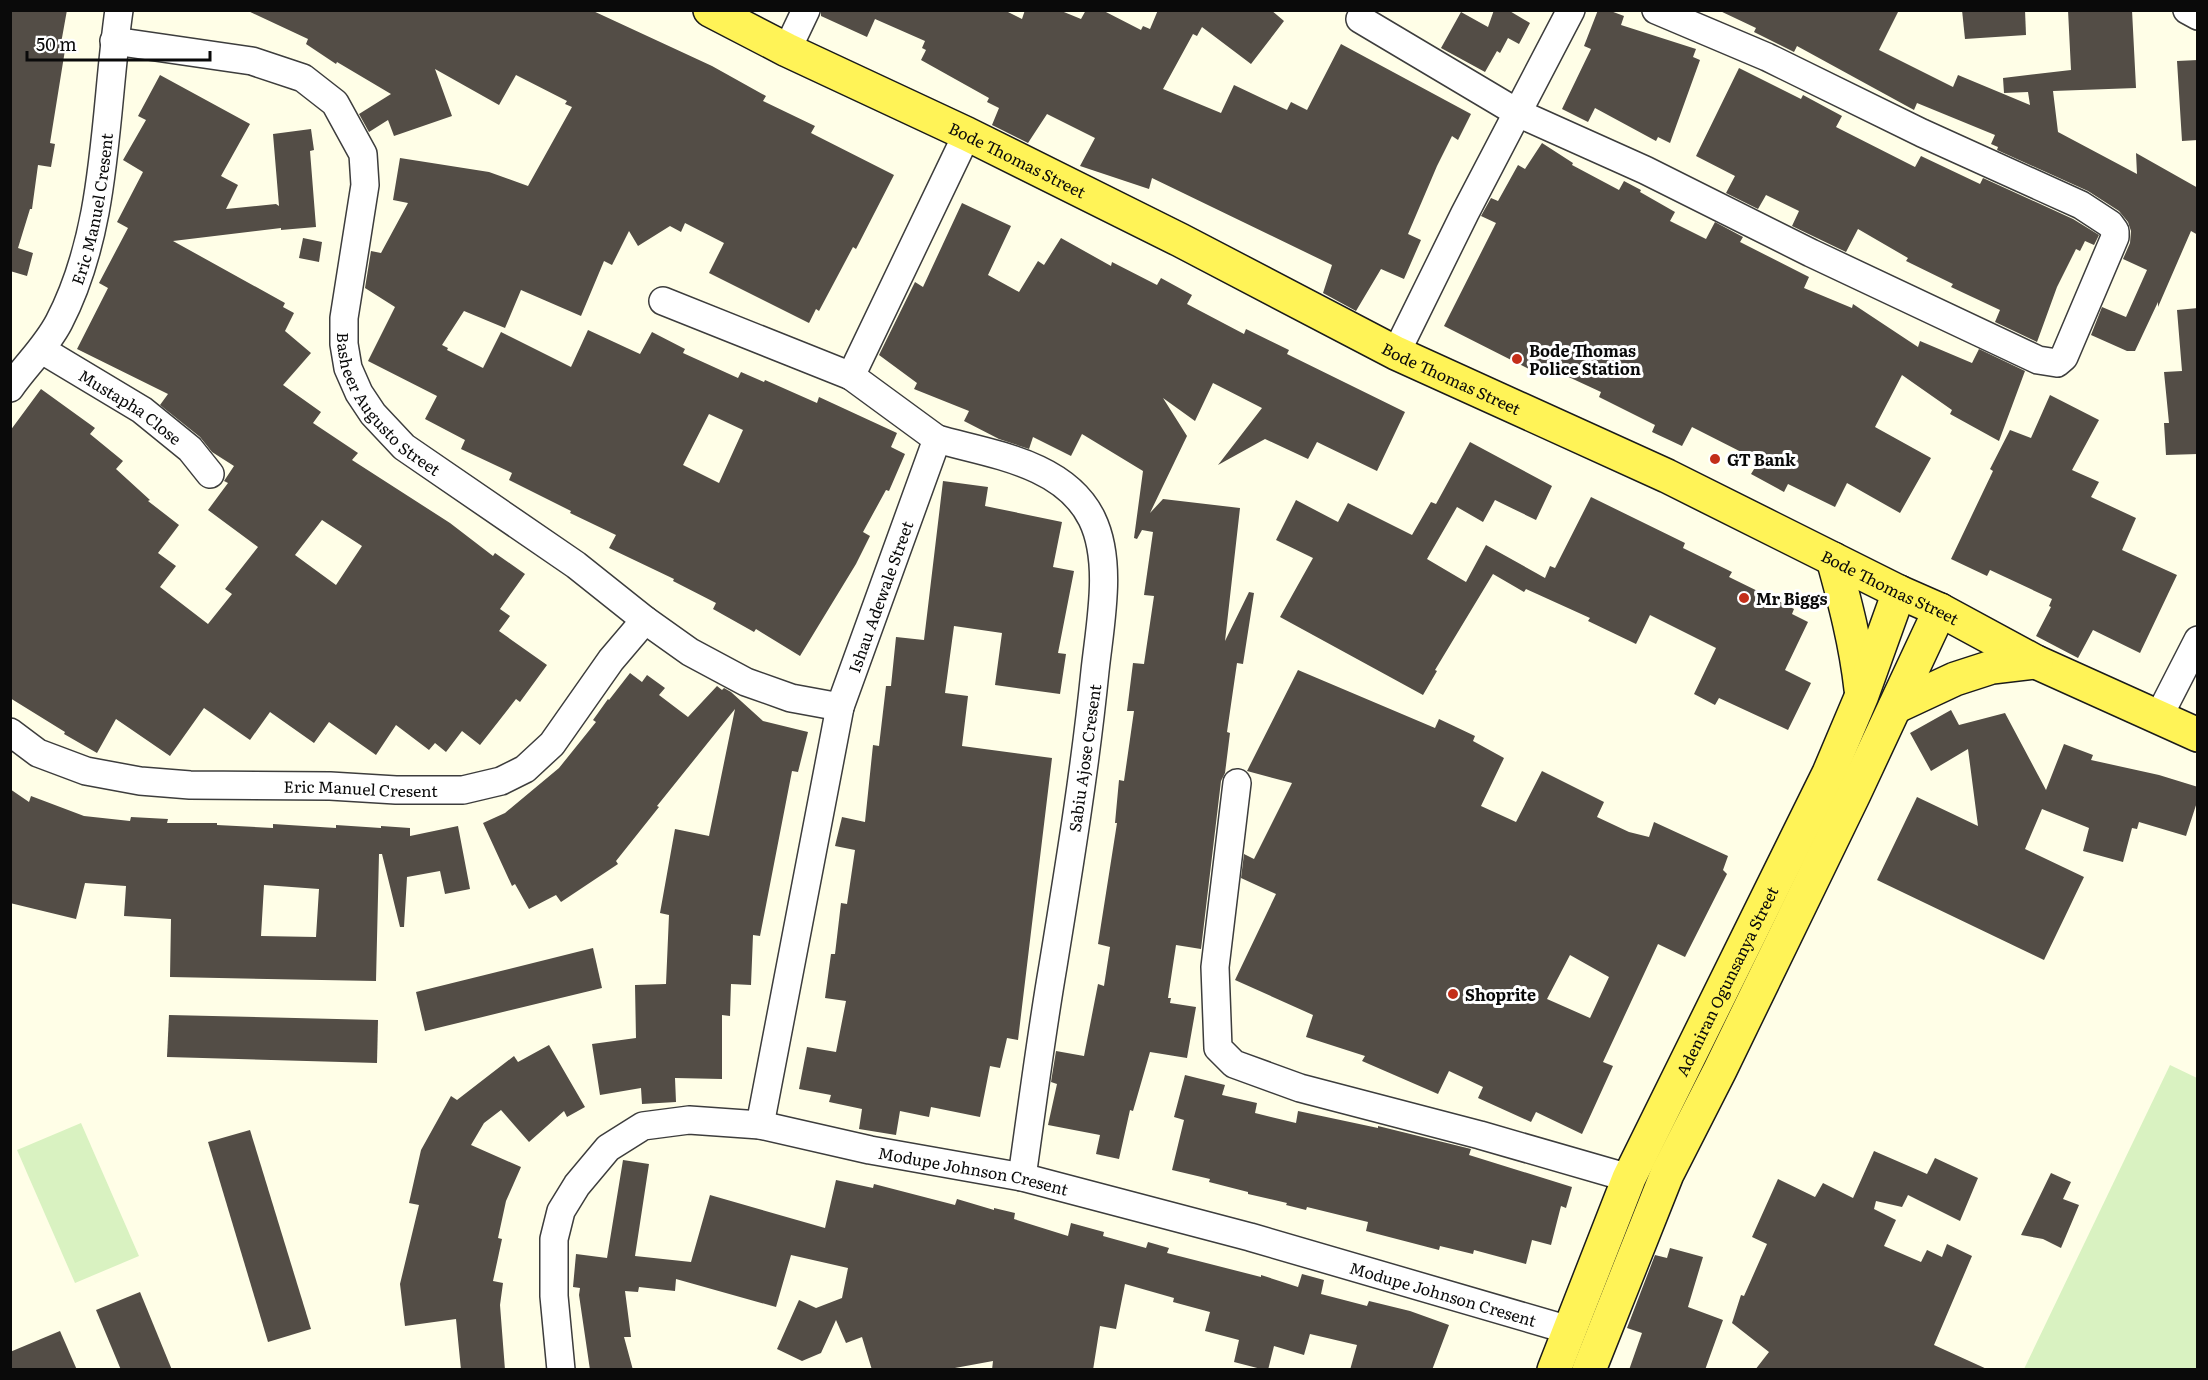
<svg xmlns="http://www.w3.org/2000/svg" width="2208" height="1380" font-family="Literata,serif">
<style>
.pitch{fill:#d9f2c1}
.building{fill:#534d46;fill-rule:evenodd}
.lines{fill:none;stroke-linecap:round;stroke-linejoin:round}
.minor-casing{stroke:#3d3d3d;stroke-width:30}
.major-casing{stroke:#1b1b1b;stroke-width:36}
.minor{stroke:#fff;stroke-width:27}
.major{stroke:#fff357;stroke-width:33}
.poi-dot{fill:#c32e19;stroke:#fff;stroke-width:2}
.labels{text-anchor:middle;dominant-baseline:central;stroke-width:6;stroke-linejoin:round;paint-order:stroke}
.street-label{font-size:16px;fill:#0a0a0a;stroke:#fff}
.poi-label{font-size:16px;font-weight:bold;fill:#0a0a0a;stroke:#fff;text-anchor:start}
</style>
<rect width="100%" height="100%" fill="#fffee7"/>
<g class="pitch">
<path d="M 2170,1065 L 2197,1078 L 2197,1369 L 2024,1369 Z"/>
<path d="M 81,1123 L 139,1256 L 75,1283 L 17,1150 Z"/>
</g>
<g class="building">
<path d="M 10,10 L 67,10 L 60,49 L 65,50 L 50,143 L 55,144 L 51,167 L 38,165 L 32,209 L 30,209 L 18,248 L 33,253 L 27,276 L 10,271 Z"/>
<path d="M 246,10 L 591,10 L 712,66 L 766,96 L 763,101 L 815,126 L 811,133 L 894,175 L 856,249 L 853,247 L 819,311 L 816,309 L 809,323 L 709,273 L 724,243 L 685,223 L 681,232 L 670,226 L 638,246 L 629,231 L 612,265 L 604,261 L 581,316 L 521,290 L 505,328 L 464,311 L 442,345 L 448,348 L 447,350 L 483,368 L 501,332 L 571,367 L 588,330 L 640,354 L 652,332 L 685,349 L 683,353 L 738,378 L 741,372 L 764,382 L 765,380 L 817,403 L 819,397 L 897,433 L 891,447 L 905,454 L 889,491 L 886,490 L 863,532 L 870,536 L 856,564 L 800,656 L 756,629 L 754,632 L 713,609 L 716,603 L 673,581 L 674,579 L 609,548 L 616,535 L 570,513 L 571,511 L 509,480 L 512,473 L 461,449 L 465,440 L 425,419 L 437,396 L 368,361 L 395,307 L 365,288 L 371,251 L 381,253 L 408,203 L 393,200 L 400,158 L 489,172 L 528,186 L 572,107 L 565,104 L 567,101 L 516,75 L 499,105 L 435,69 L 452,116 L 394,136 L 388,120 L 369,132 L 359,114 L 391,94 L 337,62 L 336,64 L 306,44 L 308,39 ZM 709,414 L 743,430 L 719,483 L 683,465 Z"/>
<path d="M 821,10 L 1004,10 L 1022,19 L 1025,10 L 1059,10 L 1081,19 L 1086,10 L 1102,10 L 1141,30 L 1143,26 L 1150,29 L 1158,10 L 1271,10 L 1284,21 L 1251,64 L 1202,27 L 1197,36 L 1193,34 L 1163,89 L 1221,113 L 1234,85 L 1287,110 L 1291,102 L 1307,110 L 1341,44 L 1471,114 L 1458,140 L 1452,136 L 1437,166 L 1408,234 L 1421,240 L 1404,279 L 1381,269 L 1356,311 L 1323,293 L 1332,265 L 1152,178 L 1149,189 L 1080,166 L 1095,138 L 1047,114 L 1028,143 L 992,125 L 999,108 L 987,102 L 989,98 L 921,60 L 926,50 L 922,48 L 925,41 L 875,19 L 867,37 L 821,16 Z"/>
<path d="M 1494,10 L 1508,10 L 1530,23 L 1519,44 L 1508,38 L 1500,53 L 1497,51 L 1485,72 L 1441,48 L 1461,12 L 1488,27 Z"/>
<path d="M 1598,10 L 1608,10 L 1624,16 L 1621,25 L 1696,49 L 1693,57 L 1700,60 L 1670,143 L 1658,137 L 1656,141 L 1595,108 L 1588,122 L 1562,109 L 1591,49 L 1584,46 Z"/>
<path d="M 1718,10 L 1899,10 L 1879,50 L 1953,87 L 1958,75 L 2030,105 L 2028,92 L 2004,93 L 2003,78 L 2071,70 L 2068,10 L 2132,10 L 2136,88 L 2053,91 L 2058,132 L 2137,174 L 2136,153 L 2198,188 L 2198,235 L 2191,231 L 2158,307 L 2158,302 L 2135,351 L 2127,351 L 2091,335 L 2102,307 L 2126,317 L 2147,270 L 2123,259 L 2130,243 L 2131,231 L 2128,222 L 2119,211 L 2088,191 L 1997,150 L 1998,147 L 1991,144 L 1995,135 L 1917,103 L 1914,110 L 1797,46 L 1794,52 L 1754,32 L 1756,28 Z"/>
<path d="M 1962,10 L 2025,10 L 2026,35 L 1965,39 Z"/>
<path d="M 2198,60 L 2198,140 L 2182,141 L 2177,61 Z"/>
<path d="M 1739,68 L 1801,99 L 1803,95 L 1842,116 L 1836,127 L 1915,167 L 1921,156 L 1980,184 L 1983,178 L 2073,219 L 2099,235 L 2094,245 L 2085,241 L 2080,251 L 2076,249 L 2057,287 L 2037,342 L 1995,322 L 2000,310 L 1951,287 L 1953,284 L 1906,261 L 1908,258 L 1858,229 L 1846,252 L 1792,226 L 1799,211 L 1766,195 L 1758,209 L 1726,193 L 1735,176 L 1696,156 Z"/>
<path d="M 160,75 L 250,124 L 221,176 L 238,185 L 226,209 L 276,204 L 279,206 L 273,134 L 311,129 L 314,150 L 310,151 L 316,227 L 281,230 L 281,228 L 173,241 L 285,303 L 283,307 L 294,313 L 285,331 L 311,353 L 283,385 L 321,412 L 313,423 L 358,453 L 352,460 L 450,523 L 493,556 L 495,553 L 525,574 L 500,609 L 510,616 L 499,631 L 547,665 L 520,702 L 516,699 L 480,745 L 462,731 L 446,752 L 435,743 L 429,750 L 396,725 L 376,755 L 329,722 L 314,743 L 270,712 L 250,740 L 204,708 L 170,756 L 116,719 L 97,753 L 64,734 L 65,732 L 10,698 L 10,431 L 41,389 L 95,428 L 90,434 L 123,461 L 116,469 L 150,500 L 148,501 L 179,525 L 158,553 L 176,566 L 160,587 L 208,624 L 232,594 L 225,589 L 258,547 L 208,510 L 228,483 L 224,481 L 234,466 L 212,452 L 200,437 L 160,405 L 168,394 L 77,349 L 108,288 L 99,283 L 128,228 L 117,222 L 143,172 L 123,160 L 146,120 L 138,116 ZM 322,520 L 362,546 L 336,585 L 295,555 Z"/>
<path d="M 1542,143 L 1573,163 L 1572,165 L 1619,190 L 1624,181 L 1641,190 L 1640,192 L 1675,212 L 1670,221 L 1706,239 L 1715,222 L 1743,237 L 1740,242 L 1809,277 L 1804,288 L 1852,308 L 1853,304 L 1918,347 L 1920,341 L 1972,363 L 1979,349 L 2025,371 L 1999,441 L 1950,414 L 1952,410 L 1902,375 L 1875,427 L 1931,458 L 1900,513 L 1847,483 L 1835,507 L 1788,484 L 1784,492 L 1751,474 L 1759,461 L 1692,427 L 1682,446 L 1652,432 L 1655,425 L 1599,397 L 1601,392 L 1547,367 L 1543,376 L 1444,326 L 1496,223 L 1481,216 L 1491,198 L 1498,201 L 1518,165 L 1525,169 Z"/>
<path d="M 962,203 L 1011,226 L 988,275 L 1019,292 L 1038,261 L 1044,265 L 1061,238 L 1111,266 L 1112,262 L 1157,285 L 1161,278 L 1192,295 L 1187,304 L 1244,334 L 1246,329 L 1289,350 L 1287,354 L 1405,412 L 1377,471 L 1317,442 L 1308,459 L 1265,439 L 1218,465 L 1262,408 L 1213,383 L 1195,421 L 1163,398 L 1187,436 L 1150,513 L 1163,499 L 1240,508 L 1225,641 L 1249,592 L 1254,593 L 1243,664 L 1237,663 L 1227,732 L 1230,733 L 1225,773 L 1221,781 L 1201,949 L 1176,945 L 1168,998 L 1171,998 L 1170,1003 L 1196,1007 L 1187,1058 L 1150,1052 L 1133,1111 L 1130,1110 L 1119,1159 L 1096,1154 L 1100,1135 L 1048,1125 L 1057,1084 L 1051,1082 L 1056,1051 L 1084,1056 L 1098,984 L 1104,986 L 1110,947 L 1098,944 L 1117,823 L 1115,823 L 1119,780 L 1124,781 L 1134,711 L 1127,711 L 1133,663 L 1144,664 L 1154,596 L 1144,595 L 1153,532 L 1142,530 L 1137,539 L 1134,538 L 1143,471 L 1082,434 L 1071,456 L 1033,437 L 1029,449 L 999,439 L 964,421 L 969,411 L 914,389 L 917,383 L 879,355 L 915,282 L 923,287 Z"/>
<path d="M 303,238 L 322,242 L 319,262 L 299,258 Z"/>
<path d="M 2198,308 L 2198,454 L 2166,455 L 2164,423 L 2169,423 L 2164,372 L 2182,371 L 2177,310 Z"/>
<path d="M 2050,395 L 2099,420 L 2072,470 L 2099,482 L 2091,497 L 2136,518 L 2122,550 L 2177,575 L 2140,653 L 2093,630 L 2078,658 L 2036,636 L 2051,607 L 2049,606 L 2052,599 L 1990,570 L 1987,576 L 1951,559 L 1993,471 L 1990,469 L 2010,430 L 2031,438 Z"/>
<path d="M 1470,442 L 1552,486 L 1536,520 L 1495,500 L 1483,522 L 1457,507 L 1427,559 L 1466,582 L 1486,545 L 1545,578 L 1550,566 L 1555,568 L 1591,497 L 1685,543 L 1683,548 L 1732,572 L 1729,577 L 1794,609 L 1792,614 L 1808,622 L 1785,670 L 1811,683 L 1788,730 L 1719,698 L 1715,705 L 1694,694 L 1716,648 L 1650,615 L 1636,644 L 1588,621 L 1590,618 L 1526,589 L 1524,592 L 1493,574 L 1435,670 L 1437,671 L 1423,695 L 1280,617 L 1313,558 L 1276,540 L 1296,500 L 1338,522 L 1348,503 L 1412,535 L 1431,502 L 1436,504 Z"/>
<path d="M 943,481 L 988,487 L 985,506 L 1062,522 L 1053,567 L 1074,571 L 1058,653 L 1066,654 L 1060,694 L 995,685 L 1002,633 L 954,626 L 945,693 L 968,696 L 962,746 L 1052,758 L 1018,1040 L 1007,1038 L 1000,1068 L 990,1066 L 980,1117 L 931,1107 L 929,1117 L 900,1111 L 896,1135 L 859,1129 L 862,1109 L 829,1102 L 831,1095 L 799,1089 L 807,1047 L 836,1052 L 846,1001 L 825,998 L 831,954 L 835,954 L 841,903 L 847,904 L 855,850 L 835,846 L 842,817 L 865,822 L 873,745 L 879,746 L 886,686 L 891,686 L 896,637 L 924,640 Z"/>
<path d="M 1298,670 L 1435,728 L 1439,719 L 1475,736 L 1473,741 L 1504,758 L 1481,806 L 1516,822 L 1542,771 L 1604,802 L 1597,817 L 1629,832 L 1649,837 L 1654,822 L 1728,856 L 1723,870 L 1727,874 L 1685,957 L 1658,944 L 1603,1062 L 1613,1066 L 1582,1134 L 1536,1112 L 1531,1122 L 1478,1098 L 1483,1087 L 1449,1071 L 1438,1094 L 1362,1061 L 1365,1056 L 1306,1037 L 1313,1015 L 1235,980 L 1276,894 L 1241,878 L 1244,854 L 1254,859 L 1292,783 L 1247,771 ZM 1570,955 L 1609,977 L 1590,1018 L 1547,999 Z"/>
<path d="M 630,673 L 642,682 L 647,675 L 665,688 L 659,695 L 688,717 L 717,686 L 722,690 L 724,688 L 731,692 L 763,721 L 808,732 L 798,772 L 792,771 L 760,936 L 753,935 L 751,985 L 731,984 L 730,1016 L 722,1015 L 722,1079 L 675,1078 L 676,1102 L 642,1104 L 641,1088 L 600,1095 L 592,1044 L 636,1038 L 635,985 L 666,984 L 669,915 L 660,913 L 675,829 L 709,836 L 735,709 L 657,806 L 659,807 L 616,861 L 618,864 L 561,902 L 556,895 L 529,909 L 515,884 L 512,886 L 483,823 L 505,813 L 559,768 L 596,722 L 593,720 L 608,699 L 609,700 Z"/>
<path d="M 1951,710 L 1959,725 L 2005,713 L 2046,790 L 2064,744 L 2093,755 L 2091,760 L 2159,775 L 2198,787 L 2198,799 L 2186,836 L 2139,822 L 2137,829 L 2132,828 L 2123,862 L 2083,851 L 2089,828 L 2042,809 L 2025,849 L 2084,877 L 2044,960 L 1877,880 L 1917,797 L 1978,826 L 1968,749 L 1931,771 L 1910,733 Z"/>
<path d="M 10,789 L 29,802 L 31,796 L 84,816 L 130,821 L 131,817 L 168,819 L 167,823 L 217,823 L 217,825 L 273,828 L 273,824 L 336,828 L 336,825 L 381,828 L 381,826 L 410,828 L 410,836 L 458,826 L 470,889 L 445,894 L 440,871 L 407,877 L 404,927 L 400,927 L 382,854 L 379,854 L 376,981 L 170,977 L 171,919 L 124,916 L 126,886 L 85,883 L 76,919 L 10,903 ZM 264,885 L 319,889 L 316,937 L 261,936 Z"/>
<path d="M 593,948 L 602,988 L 425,1031 L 416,992 Z"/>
<path d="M 169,1015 L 378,1020 L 377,1063 L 167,1057 Z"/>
<path d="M 549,1045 L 585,1107 L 567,1117 L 564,1111 L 529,1142 L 501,1110 L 484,1123 L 471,1145 L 521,1167 L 506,1201 L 498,1238 L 502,1239 L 493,1281 L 503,1283 L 500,1305 L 505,1370 L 461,1370 L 456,1319 L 405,1326 L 400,1284 L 419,1205 L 409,1203 L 421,1150 L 451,1096 L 457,1100 L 514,1056 L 518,1062 Z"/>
<path d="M 1185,1075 L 1225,1085 L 1222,1095 L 1257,1103 L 1255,1113 L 1296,1123 L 1298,1111 L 1378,1128 L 1378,1126 L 1471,1149 L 1469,1155 L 1572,1187 L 1566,1208 L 1561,1206 L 1551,1245 L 1532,1240 L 1526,1264 L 1474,1250 L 1473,1254 L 1440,1246 L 1439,1250 L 1366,1231 L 1368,1222 L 1307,1207 L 1306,1210 L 1286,1205 L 1287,1203 L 1248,1194 L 1248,1192 L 1209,1182 L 1210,1179 L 1172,1170 L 1184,1120 L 1174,1117 Z"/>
<path d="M 250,1130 L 311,1329 L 268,1342 L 208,1142 Z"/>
<path d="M 1874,1151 L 1927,1174 L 1935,1158 L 1978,1178 L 1960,1221 L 1908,1195 L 1902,1207 L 1876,1201 L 1874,1209 L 1896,1220 L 1884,1246 L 1921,1262 L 1927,1250 L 1942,1257 L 1947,1244 L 1972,1256 L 1934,1345 L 1989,1370 L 1755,1370 L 1769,1352 L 1732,1323 L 1741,1295 L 1744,1296 L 1767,1244 L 1752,1237 L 1778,1179 L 1815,1197 L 1823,1183 L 1853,1198 Z"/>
<path d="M 623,1160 L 649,1164 L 635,1256 L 691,1262 L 710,1195 L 825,1228 L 836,1180 L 873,1188 L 874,1184 L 955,1205 L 957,1199 L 994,1210 L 994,1208 L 1015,1213 L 1014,1219 L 1068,1236 L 1071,1223 L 1104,1232 L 1103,1236 L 1146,1248 L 1148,1242 L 1169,1248 L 1167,1253 L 1261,1277 L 1261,1275 L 1298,1287 L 1302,1274 L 1324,1280 L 1321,1294 L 1367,1306 L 1369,1301 L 1410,1311 L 1449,1325 L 1432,1370 L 1350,1370 L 1357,1345 L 1310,1334 L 1304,1355 L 1274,1346 L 1268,1370 L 1265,1370 L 1234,1362 L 1239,1340 L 1205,1331 L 1210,1312 L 1173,1302 L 1174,1298 L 1125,1284 L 1116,1329 L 1100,1326 L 1093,1370 L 992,1370 L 993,1361 L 944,1370 L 872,1370 L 862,1337 L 846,1343 L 836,1320 L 821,1353 L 802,1361 L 777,1349 L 799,1300 L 816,1308 L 842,1298 L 848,1268 L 791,1255 L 776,1307 L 676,1279 L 675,1291 L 639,1287 L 638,1292 L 625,1291 L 631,1337 L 624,1337 L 633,1370 L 590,1370 L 579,1295 L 580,1288 L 573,1287 L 576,1254 L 607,1258 Z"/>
<path d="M 2051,1173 L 2071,1182 L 2063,1199 L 2079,1205 L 2061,1248 L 2043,1239 L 2021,1235 Z"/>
<path d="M 1670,1248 L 1703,1257 L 1688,1307 L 1723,1320 L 1705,1370 L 1629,1370 L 1642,1333 L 1627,1328 L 1655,1255 L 1667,1258 Z"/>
<path d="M 140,1292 L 172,1370 L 121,1370 L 96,1310 Z"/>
<path d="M 60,1331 L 77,1370 L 10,1370 L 10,1352 Z"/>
</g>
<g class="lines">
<defs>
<g id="minor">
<path d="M 2187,10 L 2198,16"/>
<path d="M 1360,19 L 1518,113 L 1645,170 L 1811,253 L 2038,360 L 2057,363 L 2064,357 L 2115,237 L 2115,231 L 2110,224 L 2081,205 L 1922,133 L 1767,57 L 1656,10"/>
<path id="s1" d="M 114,41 L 252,61 L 303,78 L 335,103 L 363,154 L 365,185 L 344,318 L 344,344 L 348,368 L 359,393 L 373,414 L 404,447 L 576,565 L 645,620 L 690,652 L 746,682 L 791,698 L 840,707"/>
<path d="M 787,50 L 806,10"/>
<path d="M 663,301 L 851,376"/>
<path id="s2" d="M 42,350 L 142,410 L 190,449 L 210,474"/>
<path d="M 1396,353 L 1465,213 L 1571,10"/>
<path id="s3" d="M 10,388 C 26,365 46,347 59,322 C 108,228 104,114 119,10"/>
<path d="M 937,439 C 990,454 1065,463 1092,519 C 1113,562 1100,624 1095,671 C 1085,770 1069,868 1053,966 C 1041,1036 1032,1107 1022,1177"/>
<path d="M 2158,718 L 2198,640"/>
<path id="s4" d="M 10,732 L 38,753 L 86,771 L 140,781 L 190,785 L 330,786 L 396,790 L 463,790 L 501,781 L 525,769 L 552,744 L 611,660 L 645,620"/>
<path d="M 1237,783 L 1215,967 L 1218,1048 L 1234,1064 L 1300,1088 L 1480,1135 L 1629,1178"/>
<path id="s5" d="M 760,1125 L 840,707 L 937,439 L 851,376 L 967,134"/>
<path id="s6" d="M 561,1370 L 554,1296 L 554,1239 L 561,1211 L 577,1185 L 608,1148 L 643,1126 L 689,1120 L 760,1125 L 870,1150 L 1022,1177 L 1250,1237 L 1569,1330"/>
</g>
<g id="major">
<path id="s7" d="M 710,10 L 787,50 L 967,134 L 1180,240 L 1396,353 L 1667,476 L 1899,592 L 1940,610 L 2036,662 L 2198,735"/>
<path d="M 1833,559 C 1845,602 1856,644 1861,689"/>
<path d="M 1895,707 L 1955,679 L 1992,667 L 2036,662"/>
<path id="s8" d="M 1554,1370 L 1629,1178 L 1829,773 L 1862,695 L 1899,592"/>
<path d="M 1589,1370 L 1667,1174 L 1720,1070 L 1854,794 L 1940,610"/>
</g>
</defs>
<use href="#minor" class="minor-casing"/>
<use href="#major" class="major-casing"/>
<use href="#minor" class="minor"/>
<use href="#major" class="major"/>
</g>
<g class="poi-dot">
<circle cx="1517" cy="359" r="6"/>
<circle cx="1715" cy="459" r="6"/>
<circle cx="1744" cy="598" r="6"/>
<circle cx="1453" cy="994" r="6"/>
</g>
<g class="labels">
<g class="street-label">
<text stroke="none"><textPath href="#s7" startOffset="342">Bode Thomas Street</textPath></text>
<text stroke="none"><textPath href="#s3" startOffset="201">Eric Manuel Cresent</textPath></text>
<text stroke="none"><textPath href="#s7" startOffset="828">Bode Thomas Street</textPath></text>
<text stroke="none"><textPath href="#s1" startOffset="560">Basheer Augusto Street</textPath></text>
<text stroke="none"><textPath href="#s2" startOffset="105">Mustapha Close</textPath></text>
<text stroke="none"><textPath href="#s7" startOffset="1314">Bode Thomas Street</textPath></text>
<text stroke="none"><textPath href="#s5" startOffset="543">Ishau Adewale Street</textPath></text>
<text transform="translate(1084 758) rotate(-82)">Sabiu Ajose Cresent</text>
<text stroke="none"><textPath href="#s4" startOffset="362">Eric Manuel Cresent</textPath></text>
<text stroke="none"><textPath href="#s8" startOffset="426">Adeniran Ogunsanya Street</textPath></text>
<text stroke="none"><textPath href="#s6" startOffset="616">Modupe Johnson Cresent</textPath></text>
<text stroke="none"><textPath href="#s6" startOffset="1102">Modupe Johnson Cresent</textPath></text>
</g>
<g class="poi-label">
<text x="1529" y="350">Bode Thomas<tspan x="1529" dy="18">Police Station</tspan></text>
<text x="1727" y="459">GT Bank</text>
<text x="1756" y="598">Mr Biggs</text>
<text x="1465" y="994">Shoprite</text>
</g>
</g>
<rect width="2208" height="1380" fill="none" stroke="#0a0a0a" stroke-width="24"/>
<path d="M27 51v9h183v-9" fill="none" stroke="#0a0a0a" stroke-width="3"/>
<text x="36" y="51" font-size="18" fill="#0a0a0a" stroke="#ffffff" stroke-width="4.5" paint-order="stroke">50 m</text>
</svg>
